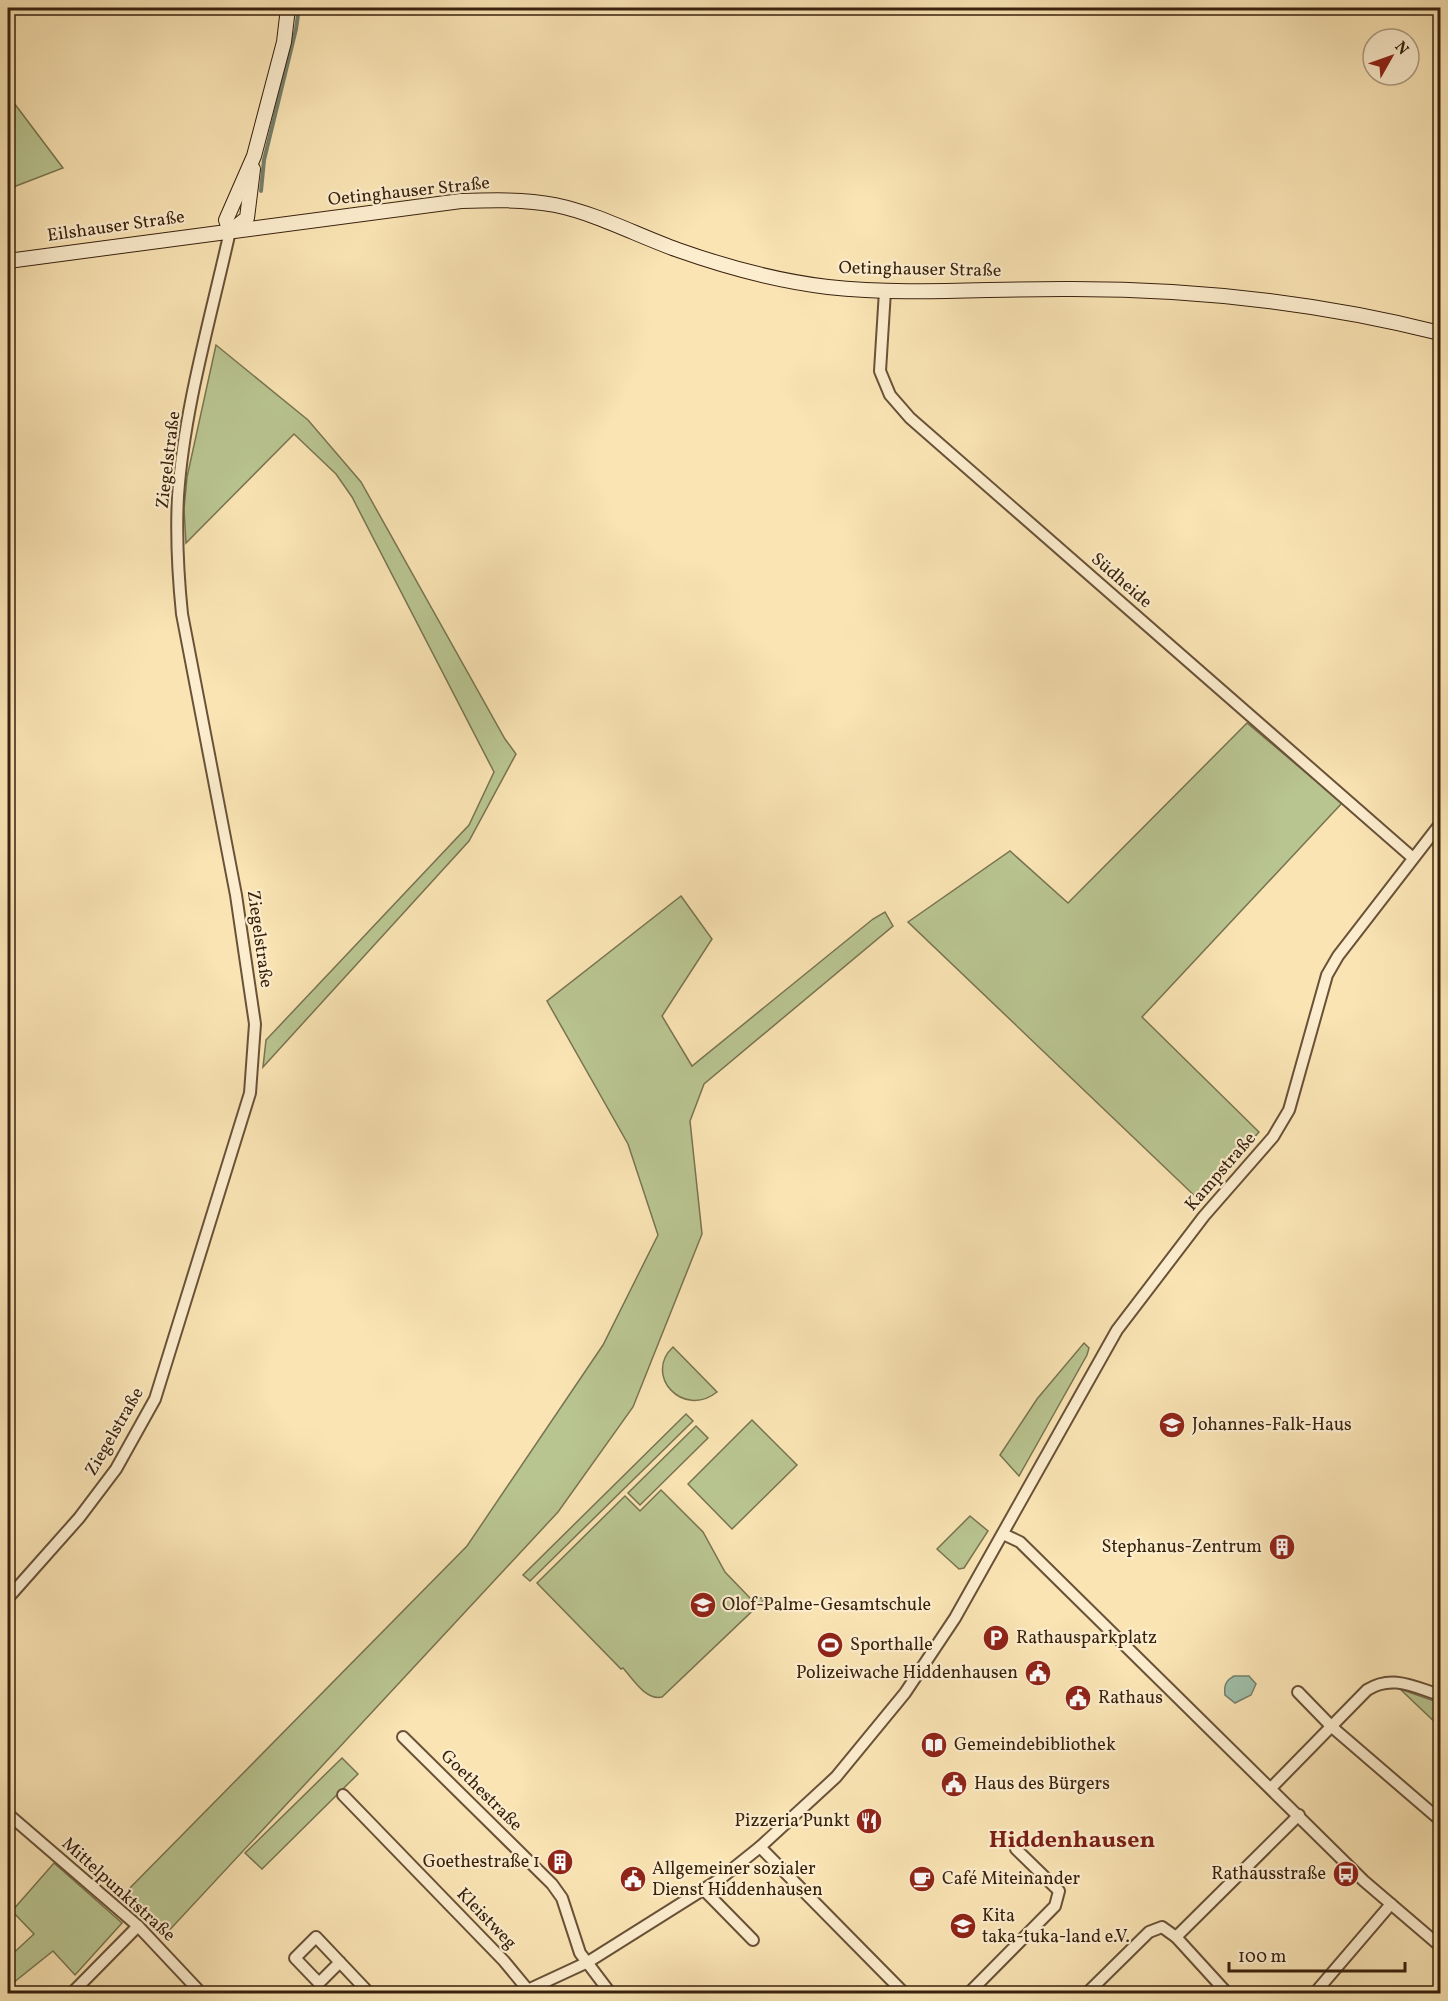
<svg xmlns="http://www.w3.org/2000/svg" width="1448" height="2001" font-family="Vollkorn,serif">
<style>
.green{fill:#b9c591;stroke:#797450;stroke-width:1.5}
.water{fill:#9fbfaa;stroke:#76806c;stroke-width:1.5}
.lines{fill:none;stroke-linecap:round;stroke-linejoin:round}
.stream{stroke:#76806c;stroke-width:4}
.street-casing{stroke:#695238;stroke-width:14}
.secondary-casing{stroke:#39220e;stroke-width:16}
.street{stroke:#fcedce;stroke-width:10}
.secondary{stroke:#fcedce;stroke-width:14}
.labels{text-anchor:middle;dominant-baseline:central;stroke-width:4.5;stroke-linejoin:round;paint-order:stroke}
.street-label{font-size:18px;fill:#39220e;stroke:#fcedce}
.poi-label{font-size:18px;fill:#39220e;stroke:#fcedce;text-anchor:start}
.district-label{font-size:24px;font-weight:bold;fill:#7a1f14;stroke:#fcedce}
</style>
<rect width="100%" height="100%" fill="#fae4b4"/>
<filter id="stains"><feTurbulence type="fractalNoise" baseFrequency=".00333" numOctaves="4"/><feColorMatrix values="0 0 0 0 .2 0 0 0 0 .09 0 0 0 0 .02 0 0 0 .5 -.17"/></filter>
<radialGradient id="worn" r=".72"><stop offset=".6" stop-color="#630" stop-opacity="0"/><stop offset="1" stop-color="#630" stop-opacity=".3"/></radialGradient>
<g class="green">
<path d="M 8,95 L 63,168 L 16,186 L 8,193 Z"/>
<path d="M 216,345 L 308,420 L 361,482 L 505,739 L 516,754 L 469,841 L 263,1067 L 266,1040 L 469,825 L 494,772 L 352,497 L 336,474 L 294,434 L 186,543 L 184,509 L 187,477 Z"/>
<path d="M 1247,723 L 1342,803 L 1142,1017 L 1259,1132 L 1199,1200 L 908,922 L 1010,851 L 1068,903 Z"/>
<path d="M 681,896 L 712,939 L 662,1016 L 692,1066 L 873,919 L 885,912 L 893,926 L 704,1084 L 690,1121 L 702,1234 L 633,1407 L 558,1512 L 164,1936 L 122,1896 L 467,1546 L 603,1345 L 658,1235 L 628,1144 L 547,1001 Z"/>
<path d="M 1084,1343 L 1089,1348 L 1087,1355 L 1019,1476 L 1000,1455 L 1037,1399 Z"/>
<path d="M 673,1347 L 717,1392 C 683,1419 643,1375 673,1347 Z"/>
<path d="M 686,1414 L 693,1421 L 530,1581 L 523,1575 Z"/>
<path d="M 752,1420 L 797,1465 L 732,1529 L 688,1484 Z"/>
<path d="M 696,1426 L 708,1438 L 640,1505 L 628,1493 Z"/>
<path d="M 661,1490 L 703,1532 L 725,1572 L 750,1598 L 766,1598 L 662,1697 C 646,1701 633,1679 623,1668 L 621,1669 L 537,1583 L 625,1496 L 640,1511 Z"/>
<path d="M 970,1516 L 988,1531 L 964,1568 L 959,1569 L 937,1549 Z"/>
<path d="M 1400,1689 L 1440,1703 L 1440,1727 Z"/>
<path d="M 342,1758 L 358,1774 L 262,1869 L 245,1853 Z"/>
<path d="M 54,1863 L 122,1923 L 75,1975 L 53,1951 L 8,1987 L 8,1958 L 34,1934 L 12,1911 Z"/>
</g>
<path class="water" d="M 1234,1676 L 1249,1676 L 1256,1684 L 1251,1695 L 1235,1703 L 1225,1695 C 1224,1686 1225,1681 1234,1676 Z"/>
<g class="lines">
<path class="stream" d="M 261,191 L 264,160 L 296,29 L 299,8"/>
<defs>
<g id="street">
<path d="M 885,291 L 880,371 L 890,395 L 910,418 L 1413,858"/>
<path d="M 1003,1534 L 1020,1542 L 1364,1881 L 1440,1946"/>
<path d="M 8,1598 L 79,1518 L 116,1469 L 155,1399 L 250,1093 L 255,1024 L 236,895 L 182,614 C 178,575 176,535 178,496 C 184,408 211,317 230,231"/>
<path d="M 1298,1692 L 1332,1727 L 1440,1820"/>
<path d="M 403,1737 L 552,1884 L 562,1898 L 580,1953 L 611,1994"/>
<path d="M 1271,1788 L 1367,1690 C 1392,1674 1414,1687 1440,1695"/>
<path d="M 343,1795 L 504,1961 L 528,1990"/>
<path d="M 8,1814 L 138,1926 L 202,1994"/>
<path d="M 1440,1842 L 1440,1844"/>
<path d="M 760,1847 L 905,1994"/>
<path d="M 703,1889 L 753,1940"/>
<path d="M 1176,1937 L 1299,1815"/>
<path d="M 340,1962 L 319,1983 L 295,1958 L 316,1937 L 370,1994"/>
<path d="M 71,1994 L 138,1926"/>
<path d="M 519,1994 L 588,1962 L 720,1879 L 760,1847 L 836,1777 L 905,1693 L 955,1618 L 1117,1330 L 1204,1216 L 1273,1137 L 1289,1110 L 1327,975 L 1338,956 L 1440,824"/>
<path d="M 968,1994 L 1055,1906 L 1059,1891 L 1016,1849"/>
<path d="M 1086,1994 L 1149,1932 L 1162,1927 L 1176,1937 L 1228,1994"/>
<path d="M 1314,1994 L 1391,1904"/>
</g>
<g id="secondary">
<path d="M 232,230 L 247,218 L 253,169"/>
<path d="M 230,231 L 226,220 L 254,156 L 284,42 L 288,8"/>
<path d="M 8,261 L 461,201 C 491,200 525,199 555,205 C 598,214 636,235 678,250 C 726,267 777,281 828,287 C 909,296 992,288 1073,289 C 1197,289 1321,303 1440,333"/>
</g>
</defs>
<use href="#street" class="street-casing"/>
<use href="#secondary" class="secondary-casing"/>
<use href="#street" class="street"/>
<use href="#secondary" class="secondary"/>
</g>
<defs>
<symbol id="school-disc" viewBox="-11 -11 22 22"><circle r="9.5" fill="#8f2418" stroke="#fcedce"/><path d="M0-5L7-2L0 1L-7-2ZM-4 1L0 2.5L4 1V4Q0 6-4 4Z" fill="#fff"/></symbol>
<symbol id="building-disc" viewBox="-11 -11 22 22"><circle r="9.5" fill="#8f2418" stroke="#fcedce"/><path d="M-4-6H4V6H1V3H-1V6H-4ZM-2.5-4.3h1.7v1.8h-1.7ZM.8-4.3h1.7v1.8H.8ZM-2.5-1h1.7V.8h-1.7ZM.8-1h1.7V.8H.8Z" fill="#fff"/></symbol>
<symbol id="parking-disc" viewBox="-11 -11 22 22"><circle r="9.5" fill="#8f2418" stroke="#fcedce"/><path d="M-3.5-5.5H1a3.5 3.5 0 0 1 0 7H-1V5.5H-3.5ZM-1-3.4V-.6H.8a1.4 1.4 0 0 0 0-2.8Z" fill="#fff"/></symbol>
<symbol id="stadium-disc" viewBox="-11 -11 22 22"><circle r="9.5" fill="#8f2418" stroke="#fcedce"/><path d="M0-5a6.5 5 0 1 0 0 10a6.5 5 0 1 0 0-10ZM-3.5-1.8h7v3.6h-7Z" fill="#fff"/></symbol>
<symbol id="civic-disc" viewBox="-11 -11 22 22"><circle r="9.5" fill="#8f2418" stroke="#fcedce"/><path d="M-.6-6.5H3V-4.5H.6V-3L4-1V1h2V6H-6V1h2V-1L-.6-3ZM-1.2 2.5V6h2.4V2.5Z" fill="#fff"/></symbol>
<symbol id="library-disc" viewBox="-11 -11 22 22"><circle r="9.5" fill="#8f2418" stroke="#fcedce"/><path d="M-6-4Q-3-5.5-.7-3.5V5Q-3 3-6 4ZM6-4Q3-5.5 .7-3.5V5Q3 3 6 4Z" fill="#fff"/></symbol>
<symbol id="restaurant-disc" viewBox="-11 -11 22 22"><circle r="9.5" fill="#8f2418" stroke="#fcedce"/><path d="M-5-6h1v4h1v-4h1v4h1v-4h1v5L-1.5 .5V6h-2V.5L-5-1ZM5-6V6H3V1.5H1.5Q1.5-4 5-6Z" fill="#fff"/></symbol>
<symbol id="bus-disc" viewBox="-11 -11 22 22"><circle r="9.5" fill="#8f2418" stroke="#fcedce"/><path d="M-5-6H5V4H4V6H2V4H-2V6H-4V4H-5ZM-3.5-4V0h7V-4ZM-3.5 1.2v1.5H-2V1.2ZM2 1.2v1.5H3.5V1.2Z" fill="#fff"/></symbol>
<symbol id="cafe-disc" viewBox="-11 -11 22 22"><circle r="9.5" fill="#8f2418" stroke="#fcedce"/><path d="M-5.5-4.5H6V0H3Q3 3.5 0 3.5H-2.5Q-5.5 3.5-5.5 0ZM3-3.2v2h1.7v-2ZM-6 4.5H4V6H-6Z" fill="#fff"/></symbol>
</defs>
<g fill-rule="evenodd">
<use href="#school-disc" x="1157" y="1410" width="30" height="30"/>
<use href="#building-disc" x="1267" y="1532" width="30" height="30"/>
<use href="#school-disc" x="688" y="1590" width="30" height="30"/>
<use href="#parking-disc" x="981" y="1623" width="30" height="30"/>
<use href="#stadium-disc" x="815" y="1630" width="30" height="30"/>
<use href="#civic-disc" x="1023" y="1658" width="30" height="30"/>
<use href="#civic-disc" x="1063" y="1683" width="30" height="30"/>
<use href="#library-disc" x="919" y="1730" width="30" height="30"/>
<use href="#civic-disc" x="939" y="1769" width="30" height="30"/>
<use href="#restaurant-disc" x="854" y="1806" width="30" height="30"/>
<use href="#building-disc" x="545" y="1847" width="30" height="30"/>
<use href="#bus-disc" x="1331" y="1859" width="30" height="30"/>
<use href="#civic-disc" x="618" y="1864" width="30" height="30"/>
<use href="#cafe-disc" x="907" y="1864" width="30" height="30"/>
<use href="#school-disc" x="948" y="1911" width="30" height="30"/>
</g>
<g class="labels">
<g class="street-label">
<text transform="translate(409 192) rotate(-6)">Oetinghauser Straße</text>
<text transform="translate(116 227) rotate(-8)">Eilshauser Straße</text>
<text transform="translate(920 270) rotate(1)">Oetinghauser Straße</text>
<text transform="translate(169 460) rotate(-83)">Ziegelstraße</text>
<text transform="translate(1121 581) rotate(41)">Südheide</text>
<text transform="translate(259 939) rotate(82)">Ziegelstraße</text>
<text transform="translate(1221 1172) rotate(-49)">Kampstraße</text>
<text transform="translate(115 1432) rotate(-60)">Ziegelstraße</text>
<text transform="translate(481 1791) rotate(45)">Goethestraße</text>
<text transform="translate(118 1890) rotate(42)">Mittelpunktstraße</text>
<text transform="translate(486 1919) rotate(46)">Kleistweg</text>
</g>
<g class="poi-label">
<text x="1192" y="1425">Johannes-Falk-Haus</text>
<text x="1262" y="1547" text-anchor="end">Stephanus-Zentrum</text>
<text x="722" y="1605">Olof-Palme-Gesamtschule</text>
<text x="1016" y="1638">Rathausparkplatz</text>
<text x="850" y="1645">Sporthalle</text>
<text x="1018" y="1673" text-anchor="end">Polizeiwache Hiddenhausen</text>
<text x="1098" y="1698">Rathaus</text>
<text x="954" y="1745">Gemeindebibliothek</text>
<text x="974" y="1784">Haus des Bürgers</text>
<text x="850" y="1821" text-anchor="end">Pizzeria Punkt</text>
<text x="540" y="1862" text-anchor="end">Goethestraße 1</text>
<text x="652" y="1869">Allgemeiner sozialer<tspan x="652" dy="21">Dienst Hiddenhausen</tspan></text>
<text x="1326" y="1874" text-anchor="end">Rathausstraße</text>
<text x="942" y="1879">Café Miteinander</text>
<text x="982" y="1916">Kita<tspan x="982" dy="21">taka-tuka-land e.V.</tspan></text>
</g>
<g class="district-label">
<text x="1072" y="1841">Hiddenhausen</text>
</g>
</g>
<rect width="1448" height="2001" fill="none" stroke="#fae4b4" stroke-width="30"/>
<rect x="9" y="9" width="1430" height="1983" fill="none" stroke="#39220e" stroke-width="3"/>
<rect x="15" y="15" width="1418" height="1971" fill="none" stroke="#39220e" stroke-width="1.5"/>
<g transform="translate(1391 57) rotate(50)"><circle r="28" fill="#fcedce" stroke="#ae9c81" stroke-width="1.5"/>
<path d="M0-4.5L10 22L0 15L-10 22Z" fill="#8f2418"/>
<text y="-9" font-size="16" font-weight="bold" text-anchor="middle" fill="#39220e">N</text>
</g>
<path d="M1229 1962v9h176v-9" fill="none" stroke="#39220e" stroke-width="3"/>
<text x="1238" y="1962" font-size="18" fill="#39220e" stroke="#fcedce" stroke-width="4.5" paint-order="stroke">100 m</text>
<rect width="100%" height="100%" filter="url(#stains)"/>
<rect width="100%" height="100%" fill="url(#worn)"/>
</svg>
